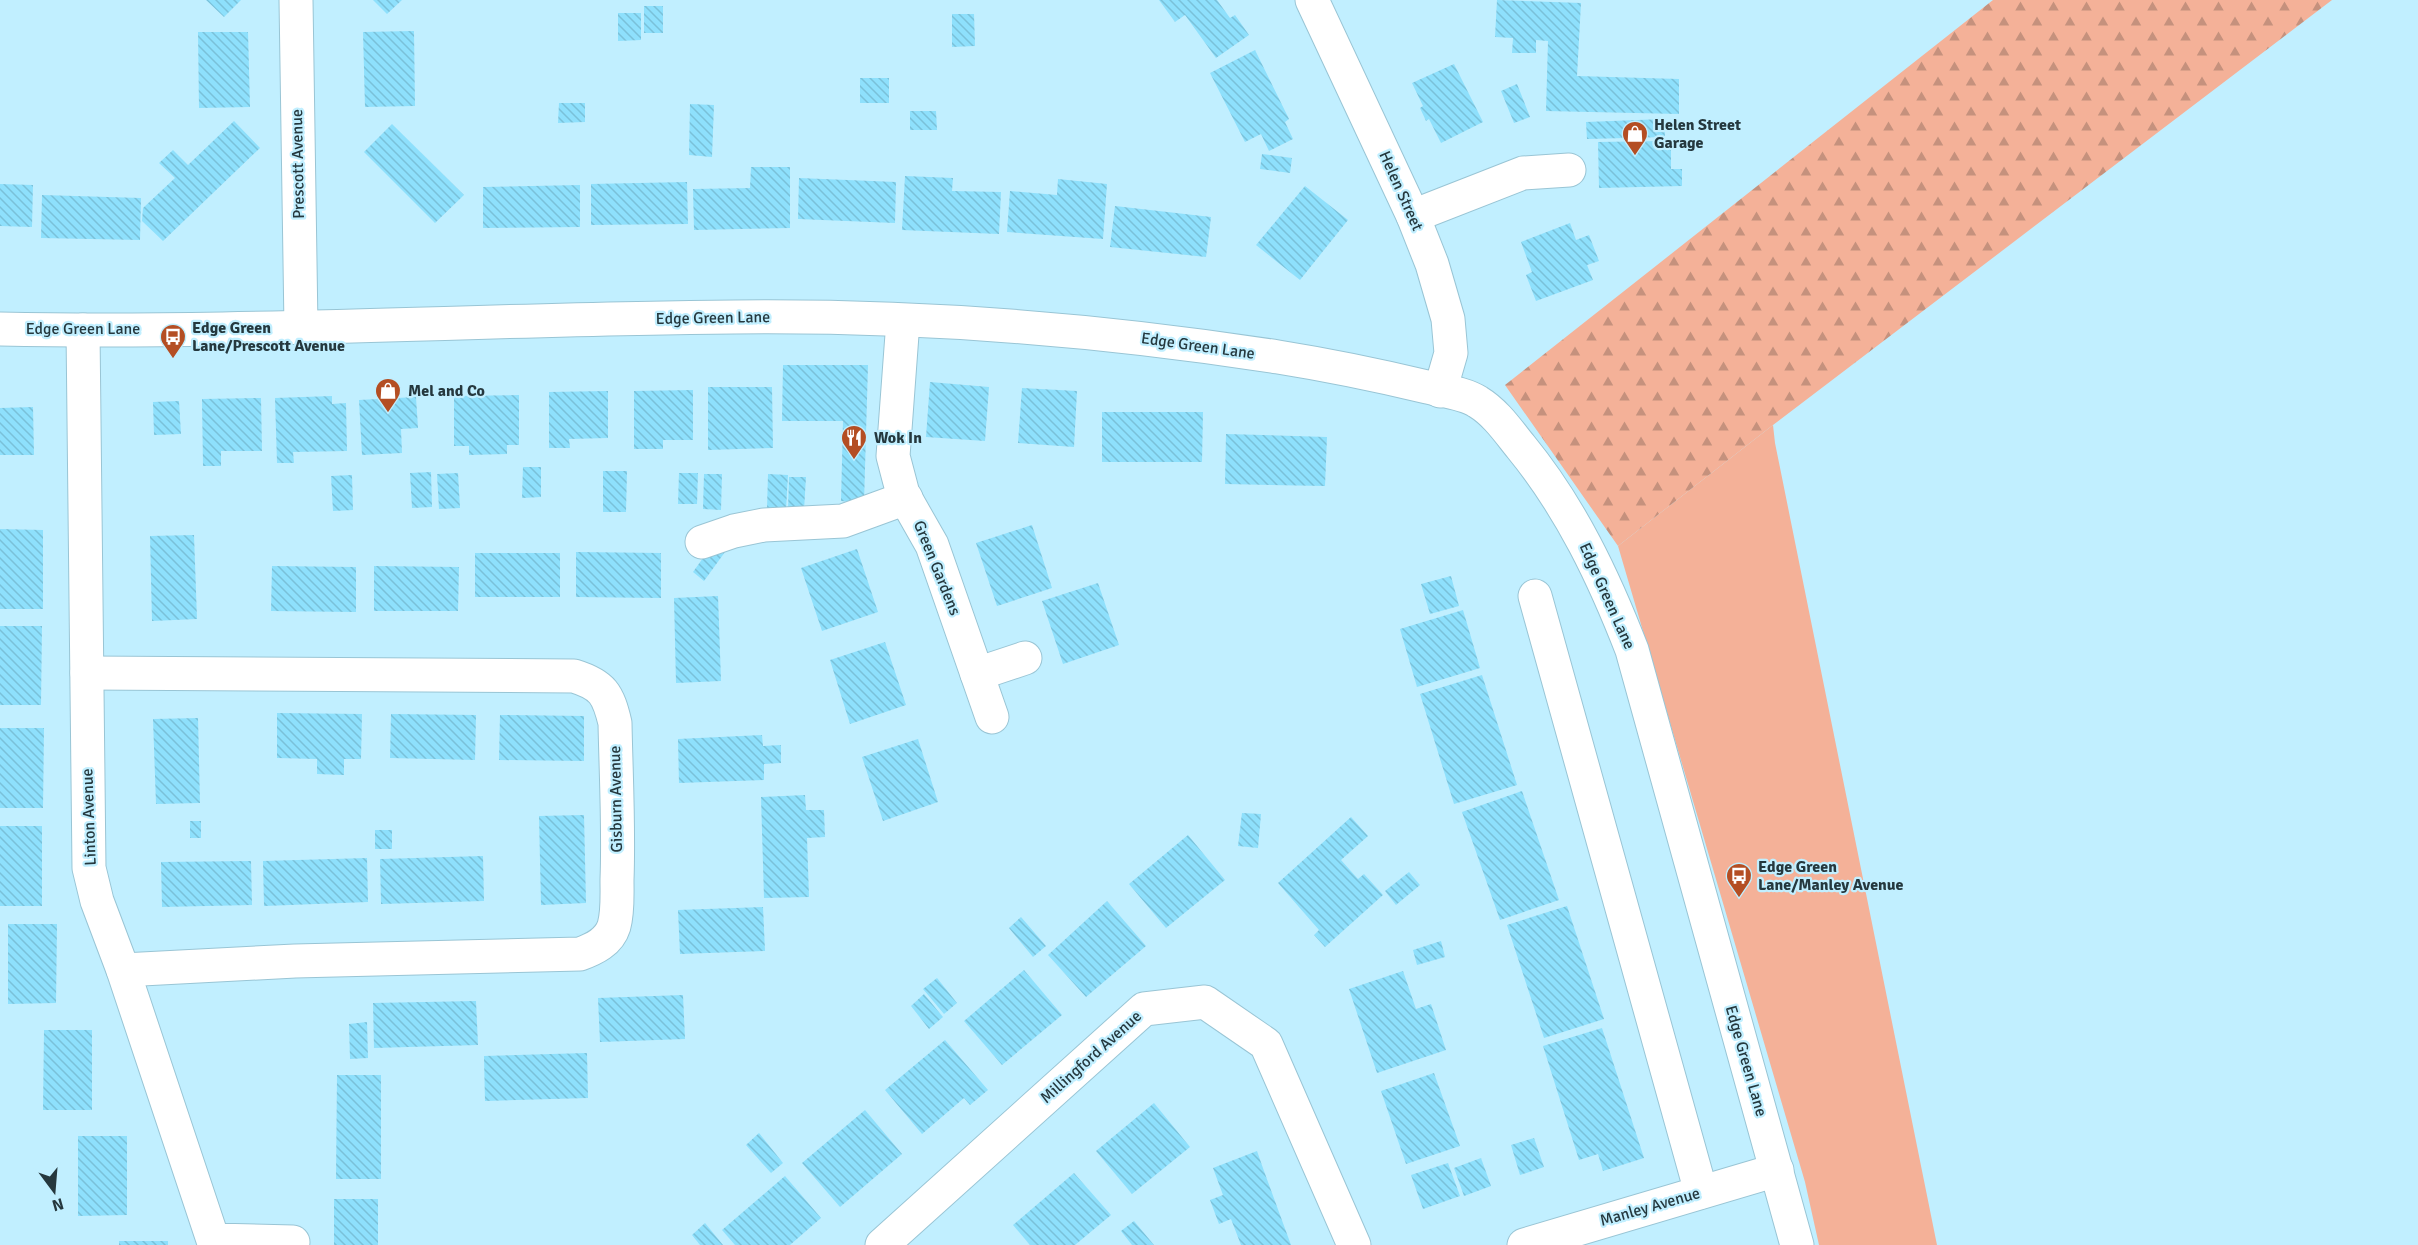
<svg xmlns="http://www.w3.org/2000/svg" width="2418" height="1245" font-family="Signika,sans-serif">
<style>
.green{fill:#f4b198}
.forest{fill:url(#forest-firs)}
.building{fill:url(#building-back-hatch)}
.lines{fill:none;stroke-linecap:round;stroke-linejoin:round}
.minor-casing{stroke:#99c5d5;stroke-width:35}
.minor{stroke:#fff;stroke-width:33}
.labels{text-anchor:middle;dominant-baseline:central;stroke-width:4.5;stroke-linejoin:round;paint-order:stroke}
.poi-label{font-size:16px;font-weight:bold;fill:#25383e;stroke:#c1efff;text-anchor:start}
.street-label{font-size:16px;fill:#25383e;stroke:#c1efff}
</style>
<defs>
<pattern id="forest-firs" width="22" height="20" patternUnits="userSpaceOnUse" patternTransform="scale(1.5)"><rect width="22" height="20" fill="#f4b198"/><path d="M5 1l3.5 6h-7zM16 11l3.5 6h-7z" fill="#c5917d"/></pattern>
<pattern id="building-back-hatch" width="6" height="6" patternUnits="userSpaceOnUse" patternTransform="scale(1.5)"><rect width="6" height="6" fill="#8ee0fc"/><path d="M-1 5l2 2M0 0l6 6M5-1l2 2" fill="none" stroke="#7ac1d9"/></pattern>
</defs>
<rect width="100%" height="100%" fill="#c1efff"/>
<path class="green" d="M 1773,425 L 1775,443 L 1937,1245 L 1819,1245 L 1805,1182 L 1618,546 Z"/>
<path class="forest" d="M 1993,0 L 2332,0 L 1773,425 L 1618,546 L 1505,385 Z"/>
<g class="building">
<path d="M 206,0 L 241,0 L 224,17 Z"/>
<path d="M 373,0 L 402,0 L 387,14 Z"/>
<path d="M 1159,0 L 1217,0 L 1230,18 L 1235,15 L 1249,35 L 1216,58 L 1185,15 L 1175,22 Z"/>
<path d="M 1497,0 L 1581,3 L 1577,76 L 1679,79 L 1679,114 L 1546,111 L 1548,41 L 1536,40 L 1536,53 L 1512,53 L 1513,38 L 1495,37 Z"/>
<rect x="644" y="6" width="19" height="27"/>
<path d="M 618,13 L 641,13 L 641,40 L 618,41 Z"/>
<path d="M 952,14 L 974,14 L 975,46 L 952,47 Z"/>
<path d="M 414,31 L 415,106 L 365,107 L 363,32 Z"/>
<path d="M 198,32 L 248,32 L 250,107 L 199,108 Z"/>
<path d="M 1255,50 L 1289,119 L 1285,122 L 1293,139 L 1269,151 L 1261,134 L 1245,142 L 1210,73 Z"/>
<path d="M 1454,64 L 1483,122 L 1441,143 L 1429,119 L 1426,121 L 1420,108 L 1423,106 L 1412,83 Z"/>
<rect x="860" y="78" width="29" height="25"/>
<path d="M 1517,84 L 1530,117 L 1514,123 L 1501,91 Z"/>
<path d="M 559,103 L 585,103 L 585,122 L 558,123 Z"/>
<path d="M 690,104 L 714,105 L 712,157 L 689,155 Z"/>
<path d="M 910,111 L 936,111 L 937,130 L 910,130 Z"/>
<path d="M 1664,119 L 1665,137 L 1587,139 L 1586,122 Z"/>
<path d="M 234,121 L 260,148 L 163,241 L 142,221 L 143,208 L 175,178 L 159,163 L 173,150 L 188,165 Z"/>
<path d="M 392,124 L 464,195 L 435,223 L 364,152 Z"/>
<path d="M 1661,141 L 1662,144 L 1671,144 L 1671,169 L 1682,169 L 1682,186 L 1599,188 L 1598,142 Z"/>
<path d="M 1262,154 L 1292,158 L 1290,173 L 1260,169 Z"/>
<path d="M 751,167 L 790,167 L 790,228 L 694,230 L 693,189 L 750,188 Z"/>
<path d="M 905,176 L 953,178 L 952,191 L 1001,192 L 999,234 L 902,230 Z"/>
<path d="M 799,178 L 896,182 L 895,223 L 798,219 Z"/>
<path d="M 1058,179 L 1107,184 L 1103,239 L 1007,232 L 1010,191 L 1057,195 Z"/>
<path d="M 687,182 L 688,224 L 591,225 L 591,184 Z"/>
<path d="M 0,184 L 33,185 L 32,227 L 0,226 Z"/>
<path d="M 580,185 L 580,227 L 483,228 L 483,187 Z"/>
<path d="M 1305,186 L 1348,220 L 1300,280 L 1256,245 Z"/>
<path d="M 42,195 L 141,198 L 140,240 L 41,238 Z"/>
<path d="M 1115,206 L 1211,217 L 1206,257 L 1110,247 Z"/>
<path d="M 1570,223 L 1576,240 L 1589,235 L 1599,261 L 1587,265 L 1593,280 L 1536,301 L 1526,275 L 1532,272 L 1521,242 Z"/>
<path d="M 783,365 L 868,365 L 864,503 L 841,501 L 843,421 L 782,421 Z"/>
<path d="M 930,382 L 989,387 L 985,441 L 926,437 Z"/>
<path d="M 708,387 L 772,387 L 773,448 L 708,450 Z"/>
<path d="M 1022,388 L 1077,391 L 1074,447 L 1018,443 Z"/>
<path d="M 693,390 L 693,440 L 663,440 L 663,449 L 634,449 L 634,391 Z"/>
<path d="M 608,391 L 608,438 L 569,439 L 570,448 L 549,448 L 549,392 Z"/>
<path d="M 519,395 L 519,445 L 507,445 L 507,454 L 469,455 L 469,446 L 454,446 L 454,396 Z"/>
<path d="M 332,396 L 332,404 L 346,403 L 347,451 L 293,452 L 294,463 L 277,463 L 275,398 Z"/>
<path d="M 416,397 L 418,428 L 401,429 L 402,453 L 362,455 L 359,400 Z"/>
<path d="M 261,398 L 262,451 L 221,451 L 221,466 L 203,466 L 202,399 Z"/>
<path d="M 179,401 L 181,434 L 154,435 L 153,402 Z"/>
<path d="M 33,407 L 34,455 L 0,455 L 0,408 Z"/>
<path d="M 1102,412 L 1203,412 L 1202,462 L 1102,462 Z"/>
<path d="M 1226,434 L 1327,437 L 1325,486 L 1225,484 Z"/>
<path d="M 523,467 L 541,467 L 541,497 L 522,498 Z"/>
<path d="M 603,471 L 627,471 L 626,512 L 603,512 Z"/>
<path d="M 431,472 L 432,507 L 412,508 L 410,473 Z"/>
<path d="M 458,473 L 460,508 L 439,509 L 437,474 Z"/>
<path d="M 679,473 L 698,473 L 697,504 L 678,504 Z"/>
<path d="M 704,474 L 722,474 L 721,510 L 703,509 Z"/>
<path d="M 768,474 L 788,475 L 786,510 L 767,509 Z"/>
<path d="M 352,475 L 353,510 L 333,511 L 331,476 Z"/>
<path d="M 789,477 L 806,477 L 804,510 L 788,510 Z"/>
<path d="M 1032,525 L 1052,588 L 997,606 L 976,543 Z"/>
<path d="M 0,529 L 43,530 L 43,609 L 0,609 Z"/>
<path d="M 194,535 L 197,619 L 152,621 L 150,536 Z"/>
<path d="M 713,544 L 725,552 L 704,581 L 693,572 Z"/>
<path d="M 857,549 L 878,612 L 822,631 L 801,568 Z"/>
<path d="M 576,552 L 661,553 L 661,598 L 576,597 Z"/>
<rect x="475" y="553" width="85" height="44"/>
<path d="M 272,566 L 356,567 L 356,612 L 271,611 Z"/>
<path d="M 374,566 L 459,567 L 458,611 L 374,611 Z"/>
<path d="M 1451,576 L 1459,606 L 1430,614 L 1421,584 Z"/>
<path d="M 1098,583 L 1119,645 L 1063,664 L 1042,601 Z"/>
<path d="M 718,596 L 721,681 L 676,683 L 674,598 Z"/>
<path d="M 1463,610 L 1480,668 L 1417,687 L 1400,629 Z"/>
<path d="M 0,626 L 42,626 L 41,705 L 0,705 Z"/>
<path d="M 885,642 L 906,705 L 850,724 L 830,660 Z"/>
<path d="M 1482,675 L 1517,785 L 1454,804 L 1420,694 Z"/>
<path d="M 277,713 L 362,714 L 361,759 L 344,759 L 344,775 L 317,774 L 317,759 L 277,758 Z"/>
<path d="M 391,714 L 476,715 L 475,760 L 390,758 Z"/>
<path d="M 500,715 L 584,716 L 584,761 L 499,760 Z"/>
<path d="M 198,718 L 200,803 L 156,804 L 153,719 Z"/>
<path d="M 0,728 L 44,728 L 43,808 L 0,808 Z"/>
<path d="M 762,735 L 763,746 L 781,745 L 781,763 L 764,764 L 764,780 L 679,783 L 678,739 Z"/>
<path d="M 918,739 L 938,802 L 883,821 L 862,757 Z"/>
<path d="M 1522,791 L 1559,900 L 1500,920 L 1462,812 Z"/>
<path d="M 805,795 L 806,810 L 824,810 L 825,837 L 807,838 L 809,897 L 764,898 L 761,797 Z"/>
<path d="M 1242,813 L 1261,814 L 1258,848 L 1238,846 Z"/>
<path d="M 584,815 L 586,903 L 541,905 L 539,816 Z"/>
<path d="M 1351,817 L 1368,836 L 1341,860 L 1358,879 L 1364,874 L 1383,895 L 1325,947 L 1314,935 L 1319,930 L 1278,883 Z"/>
<rect x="190" y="821" width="11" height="17"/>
<rect x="0" y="826" width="42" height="80"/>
<rect x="375" y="830" width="17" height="19"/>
<path d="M 1188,835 L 1225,880 L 1166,928 L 1129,884 Z"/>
<path d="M 483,856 L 484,901 L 381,904 L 380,859 Z"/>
<path d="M 367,858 L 368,902 L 264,906 L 263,861 Z"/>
<path d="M 251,861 L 252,905 L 162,907 L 161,862 Z"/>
<path d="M 1409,872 L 1420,885 L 1396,905 L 1385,891 Z"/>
<path d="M 1107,901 L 1146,946 L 1086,997 L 1048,955 Z"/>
<path d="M 1567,906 L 1604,1019 L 1544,1038 L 1507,925 Z"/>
<path d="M 763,907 L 765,951 L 680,954 L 678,910 Z"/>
<path d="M 1021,917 L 1046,946 L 1033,957 L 1009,928 Z"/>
<path d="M 8,924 L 57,924 L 56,1003 L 8,1004 Z"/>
<path d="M 1441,941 L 1445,957 L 1417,965 L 1413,950 Z"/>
<path d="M 1024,970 L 1062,1015 L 1002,1065 L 964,1021 Z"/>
<path d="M 1403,971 L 1416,1009 L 1431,1004 L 1446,1050 L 1377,1073 L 1349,989 Z"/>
<path d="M 937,978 L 957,1003 L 944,1014 L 923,989 Z"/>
<path d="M 924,994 L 943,1017 L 929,1029 L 911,1006 Z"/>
<path d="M 683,995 L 685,1039 L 600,1042 L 598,998 Z"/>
<path d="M 476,1001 L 478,1045 L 374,1048 L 373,1003 Z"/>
<path d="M 367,1022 L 368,1058 L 350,1059 L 349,1024 Z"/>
<path d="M 1602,1028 L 1644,1158 L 1603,1171 L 1598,1154 L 1579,1160 L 1543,1046 Z"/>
<path d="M 44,1030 L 92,1030 L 92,1110 L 43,1110 Z"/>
<path d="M 945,1040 L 988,1090 L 970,1105 L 964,1098 L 922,1134 L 885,1090 Z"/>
<path d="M 587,1053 L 588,1098 L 485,1101 L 484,1056 Z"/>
<path d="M 1434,1073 L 1460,1146 L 1406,1164 L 1381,1091 Z"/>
<path d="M 337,1075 L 381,1075 L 381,1179 L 336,1179 Z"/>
<path d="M 1154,1103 L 1190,1147 L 1132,1194 L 1096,1151 Z"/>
<path d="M 865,1110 L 902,1154 L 840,1207 L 802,1163 Z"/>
<path d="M 759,1133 L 783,1163 L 771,1173 L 746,1145 Z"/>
<path d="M 78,1136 L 127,1136 L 127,1215 L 78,1216 Z"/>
<path d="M 1534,1138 L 1544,1167 L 1520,1175 L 1511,1145 Z"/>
<path d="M 1257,1151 L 1264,1171 L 1291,1245 L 1241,1245 L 1231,1219 L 1219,1224 L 1210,1200 L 1223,1195 L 1213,1168 Z"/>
<path d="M 1481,1158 L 1491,1186 L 1464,1196 L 1454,1168 Z"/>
<path d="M 1448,1163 L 1460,1196 L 1423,1209 L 1411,1175 Z"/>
<path d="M 1074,1173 L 1111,1215 L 1075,1245 L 1030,1245 L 1013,1225 Z"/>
<path d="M 785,1176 L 821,1218 L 790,1245 L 735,1245 L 722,1230 Z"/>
<rect x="334" y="1199" width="44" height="46"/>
<path d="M 1134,1221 L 1154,1245 L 1132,1245 L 1121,1231 Z"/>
<path d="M 705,1223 L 723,1245 L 700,1245 L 692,1235 Z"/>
<rect x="119" y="1241" width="49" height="4"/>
</g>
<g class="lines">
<defs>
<g id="minor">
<path d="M 296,0 L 301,327"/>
<path d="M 1312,0 L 1413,216 L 1432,264 L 1448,319 L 1451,353 L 1440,391"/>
<path d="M 1413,216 L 1523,173 L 1569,170"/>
<path d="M 903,321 L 893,456 L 903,494 L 932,545 L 992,717"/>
<path d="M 0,329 C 245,334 489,319 734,317 C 916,315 1098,329 1278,357 C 1328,365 1377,375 1427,387 C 1443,391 1464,393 1478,402 C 1496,413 1508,431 1521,447 C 1571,508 1604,578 1632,650 L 1797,1245"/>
<path d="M 83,330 L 89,868 L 97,901 L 123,970 L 213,1240 L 293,1242"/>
<path d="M 702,542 L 734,531 L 764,525 L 843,521 L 906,498"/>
<path d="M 1535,596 L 1701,1192"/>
<path d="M 87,673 L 574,676 C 603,685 608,694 615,723 C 616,775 619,828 617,880 C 617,895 618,912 614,926 C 609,942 594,949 580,954 L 295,961 L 123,970"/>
<path d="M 977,674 L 1025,658"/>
<path d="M 882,1245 L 1144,1009 L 1205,1002 L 1266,1044 L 1354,1245"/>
<path d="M 1524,1245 L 1777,1170"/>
</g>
</defs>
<use href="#minor" class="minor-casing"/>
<use href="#minor" class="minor"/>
</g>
<defs>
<symbol id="shop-pin" viewBox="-11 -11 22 30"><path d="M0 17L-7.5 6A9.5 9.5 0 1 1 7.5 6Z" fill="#b44e23" stroke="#c1efff"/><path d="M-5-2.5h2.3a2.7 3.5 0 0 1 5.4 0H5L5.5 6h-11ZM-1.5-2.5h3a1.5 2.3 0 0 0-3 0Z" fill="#fff"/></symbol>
<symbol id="bus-pin" viewBox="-11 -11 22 30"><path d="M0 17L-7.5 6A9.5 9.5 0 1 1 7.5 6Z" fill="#b44e23" stroke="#c1efff"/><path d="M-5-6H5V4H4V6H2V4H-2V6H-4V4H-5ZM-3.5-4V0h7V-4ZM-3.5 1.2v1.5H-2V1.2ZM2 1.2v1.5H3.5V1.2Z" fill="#fff"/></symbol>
<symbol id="restaurant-pin" viewBox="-11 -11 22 30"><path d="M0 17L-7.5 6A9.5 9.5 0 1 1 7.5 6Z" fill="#b44e23" stroke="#c1efff"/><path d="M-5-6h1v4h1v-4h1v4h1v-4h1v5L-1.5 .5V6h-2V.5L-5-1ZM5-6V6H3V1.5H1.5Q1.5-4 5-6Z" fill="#fff"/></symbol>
</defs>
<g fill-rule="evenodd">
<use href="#shop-pin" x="1620" y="119" width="30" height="40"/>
<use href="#bus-pin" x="158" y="322" width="30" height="40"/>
<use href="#shop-pin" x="373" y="376" width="30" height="40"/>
<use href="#restaurant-pin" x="839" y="423" width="30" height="40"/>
<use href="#bus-pin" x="1724" y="861" width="30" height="40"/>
</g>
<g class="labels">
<g class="poi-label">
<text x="1654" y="125">Helen Street<tspan x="1654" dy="18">Garage</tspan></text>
<text x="192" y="328">Edge Green<tspan x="192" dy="18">Lane/Prescott Avenue</tspan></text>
<text x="408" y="391">Mel and Co</text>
<text x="874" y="438">Wok In</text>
<text x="1758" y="867">Edge Green<tspan x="1758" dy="18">Lane/Manley Avenue</tspan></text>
</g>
<g class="street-label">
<text transform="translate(298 164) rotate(-91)">Prescott Avenue</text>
<text transform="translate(1401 191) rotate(66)">Helen Street</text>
<text transform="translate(713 318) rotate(-1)">Edge Green Lane</text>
<text x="83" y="329">Edge Green Lane</text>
<text transform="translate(1198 346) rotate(8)">Edge Green Lane</text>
<text transform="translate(937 568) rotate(68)">Green Gardens</text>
<text transform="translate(1607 596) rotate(66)">Edge Green Lane</text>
<text transform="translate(616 799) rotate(-91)">Gisburn Avenue</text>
<text transform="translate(89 817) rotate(-92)">Linton Avenue</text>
<text transform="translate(1091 1057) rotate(-42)">Millingford Avenue</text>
<text transform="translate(1746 1061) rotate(74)">Edge Green Lane</text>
<text transform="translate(1650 1207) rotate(-16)">Manley Avenue</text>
</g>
</g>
<g transform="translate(54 1191) rotate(164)" stroke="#c1efff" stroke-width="4.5" paint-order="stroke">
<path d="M0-4.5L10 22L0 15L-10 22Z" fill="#25383e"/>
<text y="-9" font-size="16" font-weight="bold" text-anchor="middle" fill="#25383e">N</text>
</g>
</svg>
